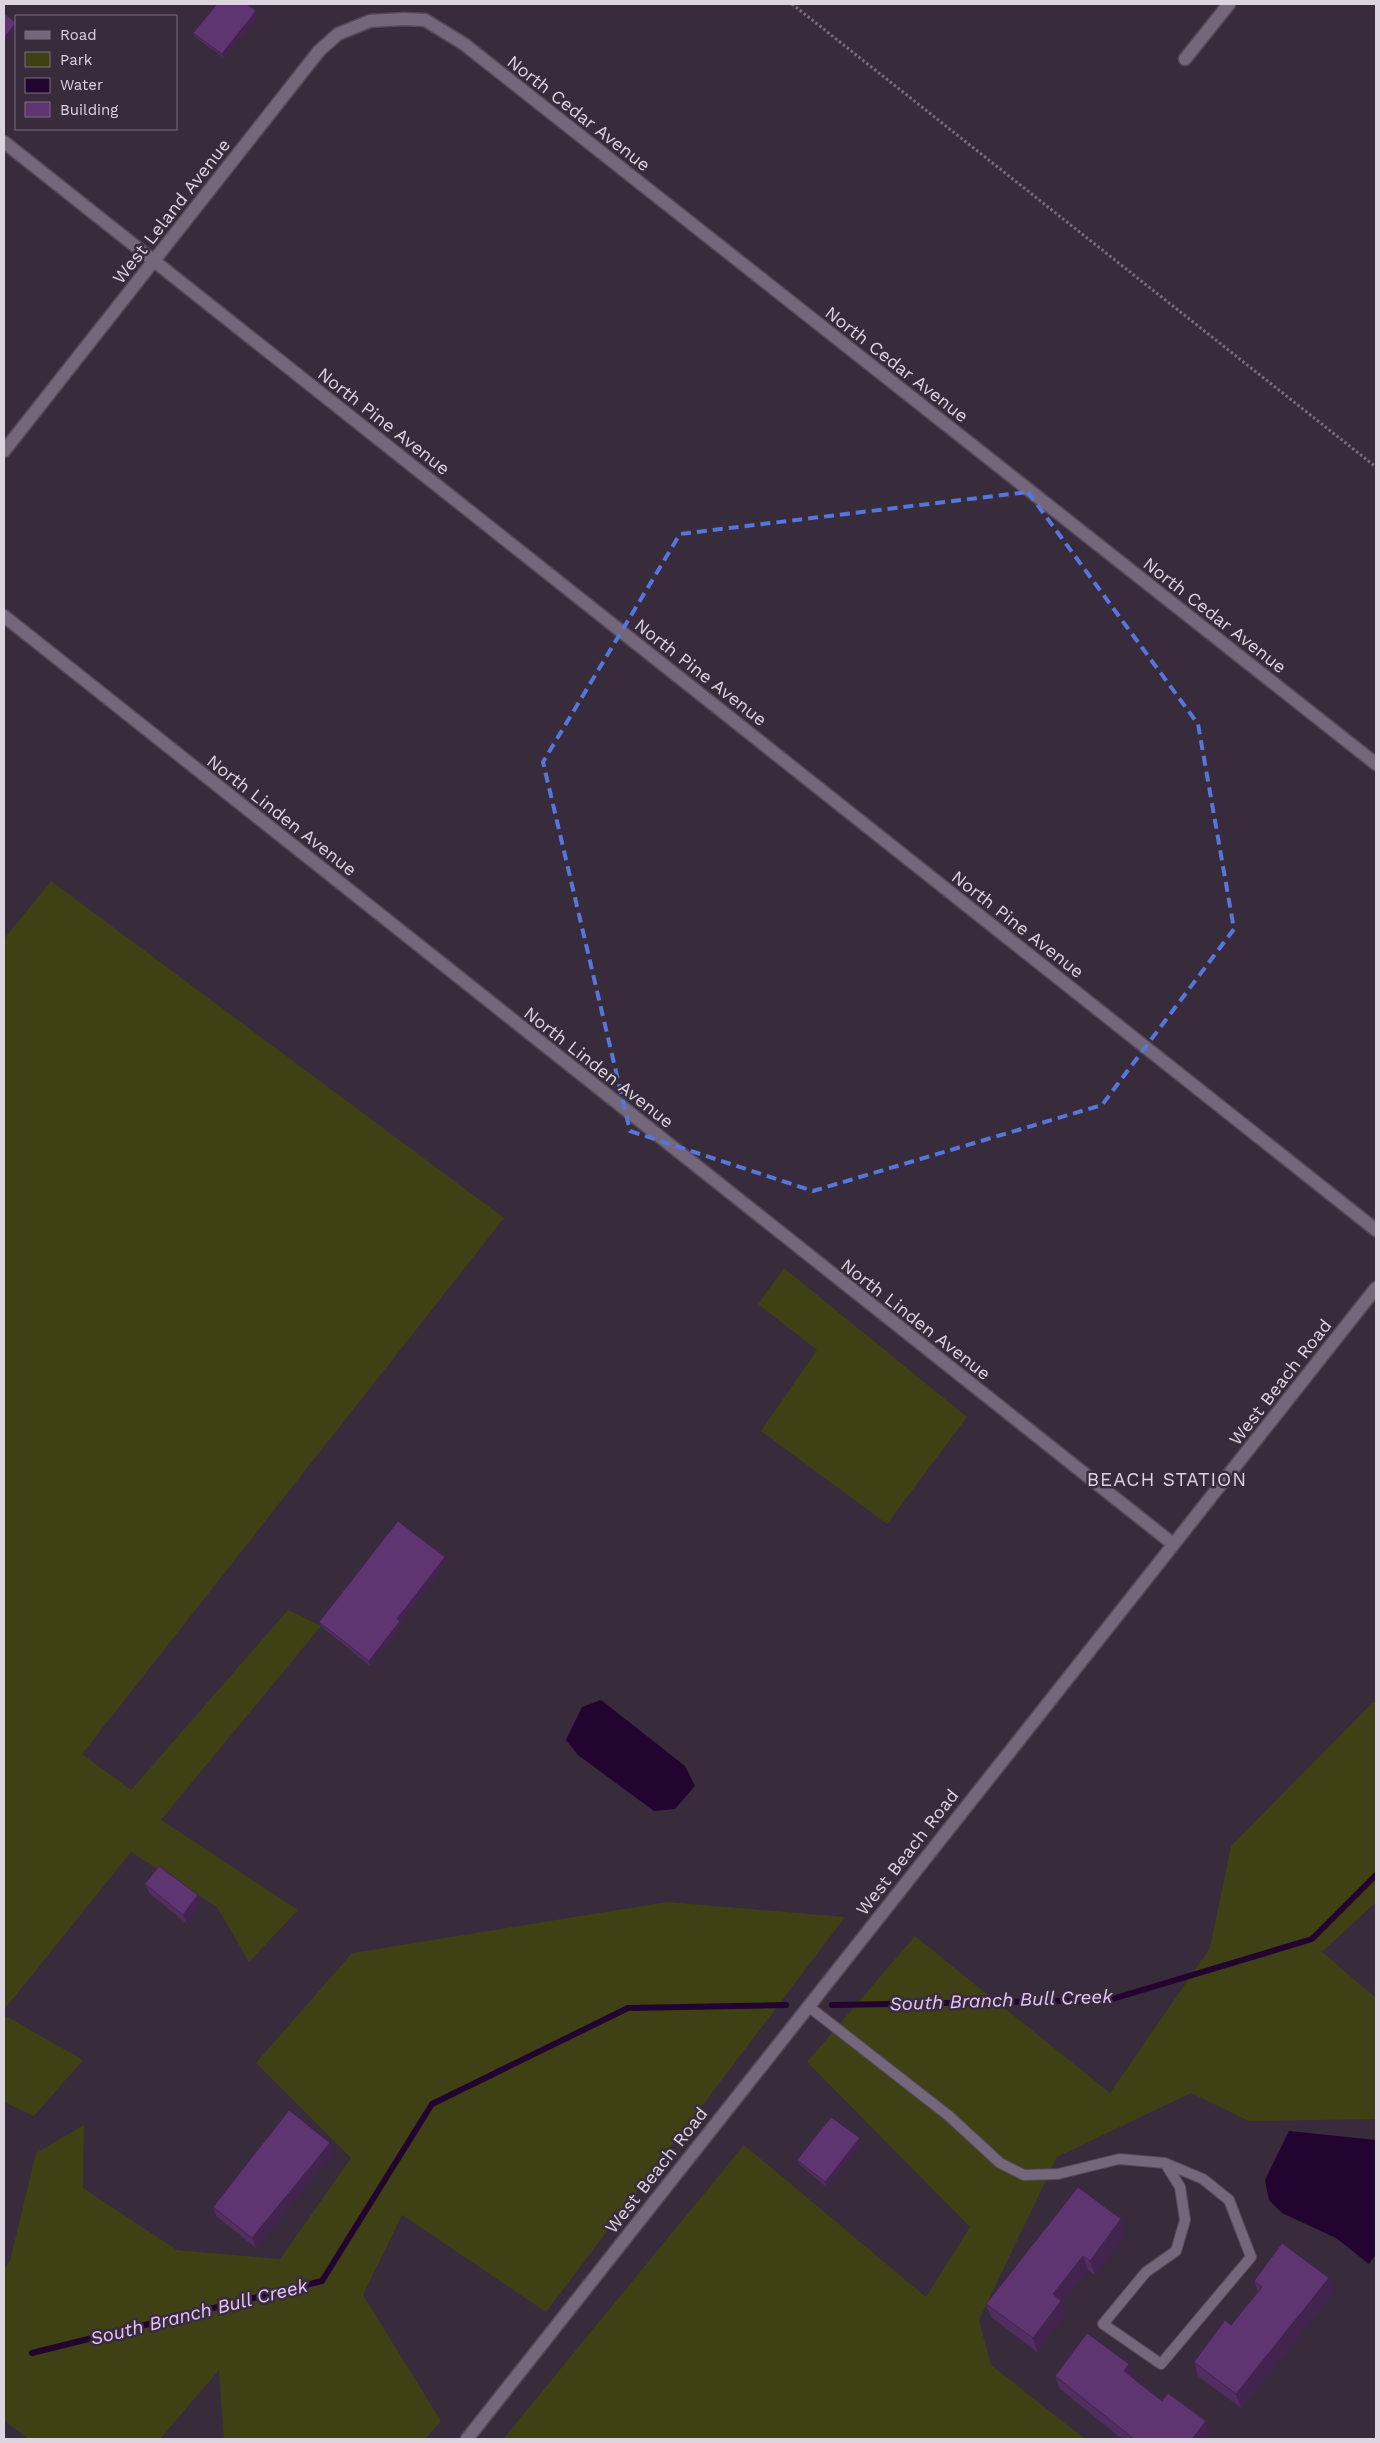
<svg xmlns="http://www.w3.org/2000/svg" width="1380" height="2443" font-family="'Work Sans',sans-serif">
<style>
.green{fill:#3f4115}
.water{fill:#23032f}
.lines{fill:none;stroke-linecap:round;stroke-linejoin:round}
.stream{stroke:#23032f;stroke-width:6}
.service-casing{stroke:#534958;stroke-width:12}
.minor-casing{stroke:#534958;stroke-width:15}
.tertiary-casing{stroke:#534958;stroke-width:15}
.path{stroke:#786e7d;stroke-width:3;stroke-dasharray:2.5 2.5;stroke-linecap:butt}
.service{stroke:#74677b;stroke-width:10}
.minor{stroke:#74677b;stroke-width:12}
.tertiary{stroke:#74677b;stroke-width:12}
.wall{fill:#512d61}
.shaded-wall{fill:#42244f}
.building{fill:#5e3471;stroke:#42244f}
.marked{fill:none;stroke:#5676da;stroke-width:4;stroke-dasharray:10 6;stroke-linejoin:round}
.labels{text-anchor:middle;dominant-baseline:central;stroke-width:5;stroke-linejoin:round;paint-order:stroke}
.street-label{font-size:18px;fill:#dcd5e0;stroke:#372b3c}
.neighbourhood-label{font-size:19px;letter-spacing:1px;fill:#dcd5e0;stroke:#372b3c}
.water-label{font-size:19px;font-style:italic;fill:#e7c3f9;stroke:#372b3c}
</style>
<rect width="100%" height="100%" fill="#372b3c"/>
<g class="green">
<path d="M 51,881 L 504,1218 L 82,1754 L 131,1790 L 288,1610 L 321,1626 L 161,1820 L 298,1910 L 249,1962 L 217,1907 L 131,1852 L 4,2010 L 4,939 Z"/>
<path d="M 784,1268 L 967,1417 L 887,1524 L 761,1431 L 817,1350 L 758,1304 Z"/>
<path d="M 1376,1702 L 1376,1902 L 1322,1952 L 1376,1998 L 1376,2119 L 1249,2121 L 1191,2093 L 1057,2157 L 979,2320 L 991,2365 L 1085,2439 L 503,2439 L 744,2145 L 926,2297 L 970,2227 L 807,2062 L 915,1936 L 1110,2093 L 1210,1948 L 1231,1846 L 1372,1703 Z"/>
<path d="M 667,1902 L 845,1917 L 546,2312 L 402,2215 L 363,2295 L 441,2421 L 425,2439 L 224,2439 L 219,2370 L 160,2439 L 28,2439 L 4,2420 L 4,2268 L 10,2261 L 36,2153 L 84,2125 L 83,2188 L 177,2250 L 280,2259 L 351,2158 L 256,2063 L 352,1953 Z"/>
<path d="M 4,2015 L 83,2060 L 34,2116 L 4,2102 Z"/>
</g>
<g class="water">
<path d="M 601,1700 L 685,1766 L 695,1786 L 675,1809 L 654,1811 L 578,1755 L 566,1740 L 582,1707 Z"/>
<path d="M 1289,2131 L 1376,2140 L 1376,2254 L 1369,2264 L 1336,2238 L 1282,2213 L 1269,2200 L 1265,2180 Z"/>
</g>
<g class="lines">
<g class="stream">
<path d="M 832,2005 L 1109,2000 L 1312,1939 L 1376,1875"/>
<path d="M 32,2353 L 322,2281 L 432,2104 L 628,2008 L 786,2005"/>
</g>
<defs>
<path id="service" d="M 808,2006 L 949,2116 L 1000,2163 L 1024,2175 L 1058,2174 L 1119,2159 L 1165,2163 L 1203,2179 L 1229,2200 L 1251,2257 L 1161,2364 L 1103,2324 L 1146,2272 L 1176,2251 L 1185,2220 L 1180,2187 L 1165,2163"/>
<g id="minor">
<path d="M 1185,59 L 1229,4"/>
<path d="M 4,142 L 1376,1230"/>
<path d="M 4,451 L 319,51 L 338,34 L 370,21 L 404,19 L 425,20 L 464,44 L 1376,764"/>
<path d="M 4,616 L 1173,1544"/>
</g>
<path id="tertiary" d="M 467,2439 L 1376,1288"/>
</defs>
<use href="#service" class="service-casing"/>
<use href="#minor" class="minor-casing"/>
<use href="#tertiary" class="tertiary-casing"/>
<path class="path" d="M 792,4 L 1376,467"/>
<use href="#service" class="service"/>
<use href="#minor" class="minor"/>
<use href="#tertiary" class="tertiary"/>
</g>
<g class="wall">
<path d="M 258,16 L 224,58 L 195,37 L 193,33 Z"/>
<path d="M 447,1562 L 400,1622 L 402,1626 L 370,1666 L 321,1626 L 319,1622 Z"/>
<path d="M 145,1884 L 201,1904 L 187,1924 L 149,1893 Z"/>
<path d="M 862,2142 L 826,2187 L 799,2164 L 797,2160 Z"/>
<path d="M 330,2143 L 334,2152 L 256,2248 L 216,2216 L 213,2207 Z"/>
<path d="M 1121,2219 L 1126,2233 L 1095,2275 L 1088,2270 L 1062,2303 L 1066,2314 L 1037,2352 L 991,2317 L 986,2304 Z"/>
<path d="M 1329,2278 L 1334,2292 L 1241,2408 L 1198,2376 L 1194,2362 L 1231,2325 L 1258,2292 L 1254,2281 Z"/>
<path d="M 1055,2376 L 1134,2378 L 1133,2379 L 1162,2401 L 1210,2435 L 1207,2439 L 1122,2439 L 1060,2389 Z"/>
</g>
<g class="shaded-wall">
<path d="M 256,11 L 258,16 L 224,58 L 222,54 Z"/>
<path d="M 16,24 L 16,30 L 4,44 L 4,38 Z"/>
<path d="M 445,1557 L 447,1562 L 400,1622 L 402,1626 L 370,1666 L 369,1661 L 397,1619 Z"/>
<path d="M 198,1895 L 201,1904 L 187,1924 L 183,1915 Z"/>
<path d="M 860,2138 L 862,2142 L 826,2187 L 825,2182 Z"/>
<path d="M 330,2143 L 334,2152 L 256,2248 L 252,2238 Z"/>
<path d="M 1121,2219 L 1126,2233 L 1095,2275 L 1090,2261 Z"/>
<path d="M 1083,2256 L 1088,2270 L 1062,2303 L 1066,2314 L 1037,2352 L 1033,2338 L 1053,2294 Z"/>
<path d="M 1329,2278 L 1334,2292 L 1241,2408 L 1236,2394 Z"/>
<path d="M 1129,2364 L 1134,2378 L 1129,2385 L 1124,2371 Z"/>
<path d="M 1206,2421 L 1210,2435 L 1207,2439 L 1192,2439 Z"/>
</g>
<g class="building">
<path d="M 217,4 L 247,4 L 256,11 L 222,54 L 193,33 Z"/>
<path d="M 4,13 L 16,23 L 4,38 Z"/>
<path d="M 398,1521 L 445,1557 L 397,1619 L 400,1621 L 369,1661 L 319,1622 Z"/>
<path d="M 159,1866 L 198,1895 L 183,1915 L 145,1884 Z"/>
<path d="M 289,2110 L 330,2143 L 252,2238 L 213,2207 Z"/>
<path d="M 831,2117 L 860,2138 L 825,2182 L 797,2160 Z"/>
<path d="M 1078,2187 L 1121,2219 L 1090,2261 L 1083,2256 L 1053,2294 L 1061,2301 L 1033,2338 L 986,2304 Z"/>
<path d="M 1282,2243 L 1329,2278 L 1236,2394 L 1194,2362 L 1225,2320 L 1231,2325 L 1262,2287 L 1254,2281 Z"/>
<path d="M 1087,2333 L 1129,2364 L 1124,2371 L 1162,2401 L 1168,2393 L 1206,2421 L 1192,2439 L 1134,2439 L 1055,2376 Z"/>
</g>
<path class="marked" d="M 1028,492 L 1198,724 L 1234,929 L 1102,1105 L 813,1191 L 630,1131 L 543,762 L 680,534 Z"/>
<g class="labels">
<g class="street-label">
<text transform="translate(579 113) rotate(38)">North Cedar Avenue</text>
<text transform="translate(171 211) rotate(-52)">West Leland Avenue</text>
<text transform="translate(897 364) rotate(38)">North Cedar Avenue</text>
<text transform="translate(384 421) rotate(38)">North Pine Avenue</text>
<text transform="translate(1215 615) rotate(38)">North Cedar Avenue</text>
<text transform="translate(701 672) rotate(38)">North Pine Avenue</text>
<text transform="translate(282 815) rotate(38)">North Linden Avenue</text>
<text transform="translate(1018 924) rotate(38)">North Pine Avenue</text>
<text transform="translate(599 1067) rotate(38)">North Linden Avenue</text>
<text transform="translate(916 1319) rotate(38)">North Linden Avenue</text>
<text transform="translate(1280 1382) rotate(-52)">West Beach Road</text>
<text transform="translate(907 1852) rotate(-52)">West Beach Road</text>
<text transform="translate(656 2170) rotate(-52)">West Beach Road</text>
</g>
<g class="neighbourhood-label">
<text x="1167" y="1479">BEACH STATION</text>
</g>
<g class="water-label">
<text transform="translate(1001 2000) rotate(-2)">South Branch Bull Creek</text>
<text transform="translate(199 2312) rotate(-14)">South Branch Bull Creek</text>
</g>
</g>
<rect width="1380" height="2443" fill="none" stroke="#dcd5e0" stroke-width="10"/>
<rect x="15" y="15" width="162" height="115" fill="#372b3c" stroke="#796f7e"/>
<rect x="25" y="31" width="25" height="8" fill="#74677b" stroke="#796f7e"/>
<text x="60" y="40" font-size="15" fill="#dcd5e0">Road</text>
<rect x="25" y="52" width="25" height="15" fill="#3f4115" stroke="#796f7e"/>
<text x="60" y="65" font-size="15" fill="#dcd5e0">Park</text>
<rect x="25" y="78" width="25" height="15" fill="#23032f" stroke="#796f7e"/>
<text x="60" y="90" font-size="15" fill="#dcd5e0">Water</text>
<rect x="25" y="102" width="25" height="15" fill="#5e3471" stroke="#796f7e"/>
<text x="60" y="115" font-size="15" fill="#dcd5e0">Building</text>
</svg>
